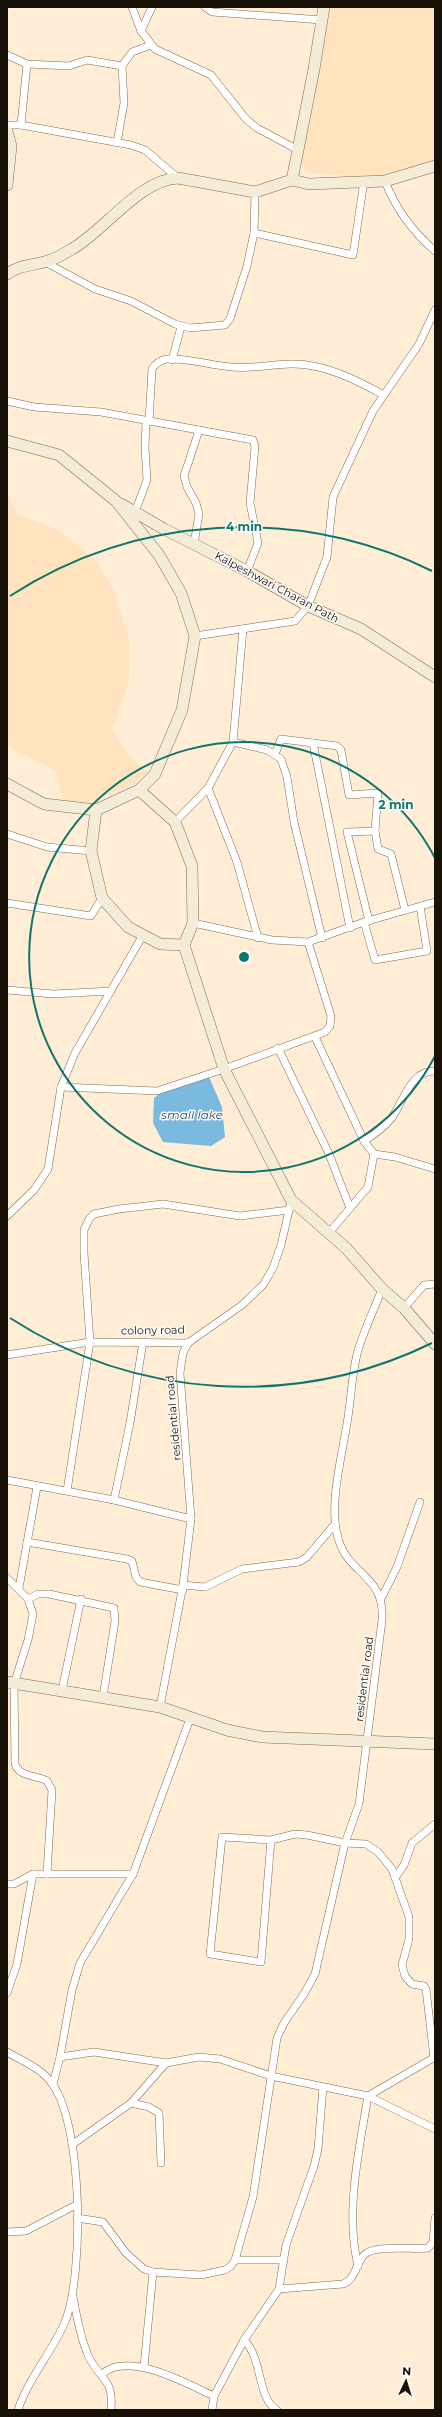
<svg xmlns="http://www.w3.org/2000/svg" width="442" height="2417" font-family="Montserrat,sans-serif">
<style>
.built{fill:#fee3be}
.water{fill:#7abade}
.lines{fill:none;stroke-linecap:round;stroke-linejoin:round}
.street-casing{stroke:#7f6b51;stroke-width:8}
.secondary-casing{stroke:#7f6b51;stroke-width:12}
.street{stroke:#fff;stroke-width:7}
.secondary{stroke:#f4ecd6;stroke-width:11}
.ring{fill:none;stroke:#0f766e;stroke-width:2}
.labels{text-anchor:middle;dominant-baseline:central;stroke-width:3;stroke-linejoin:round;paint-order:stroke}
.street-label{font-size:11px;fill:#181107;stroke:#fdfdfd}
.water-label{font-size:12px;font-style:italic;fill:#1d5069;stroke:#fdfdfd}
.centre{fill:#0f766e;stroke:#fdfdfd;stroke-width:2}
.ring-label{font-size:12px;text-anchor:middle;font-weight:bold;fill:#0f766e;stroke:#fdfdfd;stroke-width:3;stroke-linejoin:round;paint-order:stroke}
</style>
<rect width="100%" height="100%" fill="#ffedd5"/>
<g class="built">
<path d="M 329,7 L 435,7 L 435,170 L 401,181 L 306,172 L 301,162 Z"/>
<path d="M 7,491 L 17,514 L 58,530 L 96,561 L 114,591 L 129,639 L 129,681 L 112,729 L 124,750 L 147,772 L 130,786 L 87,803 L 64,802 L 56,771 L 7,746 Z"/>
</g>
<path class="water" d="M 209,1077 L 222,1107 L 225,1137 L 211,1146 L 163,1142 L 153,1123 L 154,1098 L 168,1087 Z"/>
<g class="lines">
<defs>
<g id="street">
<path d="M 132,7 L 141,31 L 155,49 L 211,75 L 246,119 L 257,128 L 298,150"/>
<path d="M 205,7 L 212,12 L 322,20"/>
<path d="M 141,31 L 152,7"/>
<path d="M 7,55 L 27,64 L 69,66 L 87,60 L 122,66 L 132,52 L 151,45"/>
<path d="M 7,125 L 21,125 L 131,145 L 145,150 L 178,178"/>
<path d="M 21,125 L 27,64"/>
<path d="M 117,143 L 124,103 L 122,66"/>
<path d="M 385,181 C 396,210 412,231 435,251"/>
<path d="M 254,233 L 353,255 L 364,181"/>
<path d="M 45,262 L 95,289 L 131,301 L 175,324 L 190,328 L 225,325 L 230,319 L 247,266 L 254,233 L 255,192"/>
<path d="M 172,360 L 181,327"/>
<path d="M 7,401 L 34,407 L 101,412 L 253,440 L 255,446 L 250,503 L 258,543 L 247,571"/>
<path d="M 149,422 L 152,369 C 156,363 160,360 167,359 C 189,358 209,365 231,367 C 258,370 286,360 313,366 C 339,371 361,383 384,395"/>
<path d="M 135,512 L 147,480 L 145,447 L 146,421"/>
<path d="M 194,544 L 199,514 L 196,503 L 187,487 L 184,476 L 199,430"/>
<path d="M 195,636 L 295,621 L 308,606 L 327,557 L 333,497 L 373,411 L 419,344 L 435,310"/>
<path d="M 233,742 L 267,750 L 281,759 L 287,777 L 294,822 L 322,938"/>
<path d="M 313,743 L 350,928"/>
<path d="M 275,754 L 281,739 L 337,746 L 341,750 L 349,795 L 378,793 L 375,831"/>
<path d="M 208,788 L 237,862 L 258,938"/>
<path d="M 175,822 L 208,788 L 233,742 L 243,629"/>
<path d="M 7,834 L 47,847 L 91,851"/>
<path d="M 7,903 L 91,916 L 102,898"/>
<path d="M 369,921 L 347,832 L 375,831 L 378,849 L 391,854 L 405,910"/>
<path d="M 364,922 L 375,960 L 427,951 L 420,906"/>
<path d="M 193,923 L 272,940 L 308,942 L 364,922 L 435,902"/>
<path d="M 7,990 L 53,994 L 111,991"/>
<path d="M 315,1037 L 364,1141 L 374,1154 L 395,1157 L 435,1169"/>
<path d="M 278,1048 L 329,1154 L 350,1208"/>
<path d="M 61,1087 L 157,1091 L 224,1069 L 325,1032 L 330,1026 L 331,1016 L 308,942"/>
<path d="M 364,1141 C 374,1135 383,1128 391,1119 C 403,1103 410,1070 435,1071"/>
<path d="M 7,1216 L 34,1190 L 48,1169 L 61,1087 L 75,1053 L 143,935"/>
<path d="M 328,1234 L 368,1187 L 374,1154"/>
<path d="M 404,1308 L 424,1285 L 435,1284"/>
<path d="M 7,1355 L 90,1342 L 188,1343 L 242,1305 L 263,1285 L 273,1268 L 281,1245 L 290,1206"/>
<path d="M 7,1480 L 114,1500 L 191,1519"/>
<path d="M 67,1491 L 90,1342 L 84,1253 L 84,1230 L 89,1219 L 94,1214 L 119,1209 L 163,1204 L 240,1216 L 289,1210"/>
<path d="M 114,1500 L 130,1423 L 143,1342"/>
<path d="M 27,1542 L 127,1559 L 132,1561 L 136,1577 L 140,1582 L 183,1590"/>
<path d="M 7,1578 L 28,1599 L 33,1614 L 28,1640 L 14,1684 L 15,1764 C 19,1777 36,1775 47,1781 L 52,1790 L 47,1874"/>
<path d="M 183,1585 L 205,1587 L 242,1569 L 299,1562 L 307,1557 L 335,1524"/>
<path d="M 19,1588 L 37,1487"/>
<path d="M 382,1597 L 397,1567 L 420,1502"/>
<path d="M 28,1599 L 38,1594 L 49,1594 L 114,1608 L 115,1621 L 103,1697"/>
<path d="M 62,1690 L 81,1599"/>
<path d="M 160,1707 L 183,1585 L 191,1519 L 180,1373 L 183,1353 L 188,1343"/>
<path d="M 271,1840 L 261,1962 L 210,1954 L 222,1837 L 271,1840 L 295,1834 L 307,1835 L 345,1843 L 366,1844 L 378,1852 L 392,1869 L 409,1917 L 409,1939 L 402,1965 L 405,1976 L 412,1984 L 424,1986 L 426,1989 L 434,2058"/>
<path d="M 395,1878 L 404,1865 L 412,1843 L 435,1824"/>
<path d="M 7,1884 L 14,1884 L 33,1874 L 133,1874"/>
<path d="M 7,1993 L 17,1964 L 33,1874"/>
<path d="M 7,2052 C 24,2062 42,2068 53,2085 C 83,2128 84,2275 65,2322 C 52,2352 28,2379 18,2410"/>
<path d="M 60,2057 L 94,2052 L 166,2063 L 199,2057 L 220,2059 L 271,2076 L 368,2096 L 435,2129"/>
<path d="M 53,2084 L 60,2057 L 72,1990 L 80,1963 L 133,1874 L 191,1716"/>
<path d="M 131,2103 L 149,2107 L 159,2113 L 161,2163"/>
<path d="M 73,2144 L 131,2103 L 166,2063"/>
<path d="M 77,2218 L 103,2222 L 126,2253 L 144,2269 L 153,2272 L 201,2275 L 225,2270 L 231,2266 L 235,2260 L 253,2197 L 277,2038 L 284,2023 L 304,1994 L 315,1974 L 345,1843 L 359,1804 L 382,1620 C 385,1575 350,1576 339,1541 C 327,1507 343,1453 348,1417 C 351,1397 352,1375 357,1354 C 363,1332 374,1310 382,1289"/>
<path d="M 7,2232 L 26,2231 L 76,2205"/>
<path d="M 235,2260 L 284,2260"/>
<path d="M 358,2266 C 345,2212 359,2150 368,2096 L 435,2057"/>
<path d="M 279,2289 L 343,2284 C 356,2279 355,2265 364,2255 C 374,2244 413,2250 428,2248 L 433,2242 L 435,2218"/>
<path d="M 73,2297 C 77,2317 80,2337 88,2355 C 99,2380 114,2377 111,2410"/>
<path d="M 244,2340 C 263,2358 257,2399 277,2410"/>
<path d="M 144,2367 L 153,2272"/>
<path d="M 102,2374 C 128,2350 187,2384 214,2396 L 244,2340 L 279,2289 L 286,2245 L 314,2166 L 318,2149 L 323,2087"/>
<path d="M 212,2410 L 214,2396"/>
</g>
<g id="secondary">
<path d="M 7,131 L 11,146 L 7,185"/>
<path d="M 292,180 L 309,184 L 385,181 L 435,166"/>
<path d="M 7,274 C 20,265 30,266 44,262 C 53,260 64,254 72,249 C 105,230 139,180 178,178 L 255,192 L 292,180 L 314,69 L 324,7"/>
<path d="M 7,441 L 59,455 L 116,501 L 159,555 L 181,593 L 195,636 L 182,710 L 155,774 L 139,790 L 96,810 L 44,804 L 7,784"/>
<path d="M 121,504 L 164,529 L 247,571 L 308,606 L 361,629 L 435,677"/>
<path d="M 139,790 L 175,822 L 192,866 L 193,923 L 184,945 L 224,1069 L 291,1200 L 346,1248 L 382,1289 L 404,1308 L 435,1344"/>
<path d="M 96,810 L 91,851 L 102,898 L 128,927 L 160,944 L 184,945"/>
<path d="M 7,1682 L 160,1707 L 227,1730 L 262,1737 L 435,1744"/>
</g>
</defs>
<use href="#street" class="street-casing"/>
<use href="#secondary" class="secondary-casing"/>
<use href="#street" class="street"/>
<use href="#secondary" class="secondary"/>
</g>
<g class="ring">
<path d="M435 1056A215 215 0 1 1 435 858"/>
<path d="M432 1343A430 430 0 0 1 10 1318M10 596A430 430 0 0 1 432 571"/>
</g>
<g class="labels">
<g class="street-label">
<text transform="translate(277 587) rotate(28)">Kalpeshwari Charan Path</text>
<text transform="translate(153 1330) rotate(-1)">colony road</text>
<text transform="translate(173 1418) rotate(-95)">residential road</text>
<text transform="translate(364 1679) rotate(-83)">residential road</text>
</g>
<g class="water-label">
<text x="192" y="1114">small lake</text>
</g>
</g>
<circle cx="244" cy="957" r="6" class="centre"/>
<g class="ring-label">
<text x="244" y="531">4 min</text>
<text x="396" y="809">2 min</text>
</g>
<rect width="442" height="2417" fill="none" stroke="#181107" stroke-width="16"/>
<g transform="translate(406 2381) rotate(4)" stroke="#fdfdfd" stroke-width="3" paint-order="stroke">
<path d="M0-3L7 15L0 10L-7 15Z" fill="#181107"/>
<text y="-6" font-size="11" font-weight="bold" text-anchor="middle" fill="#181107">N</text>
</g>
</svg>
